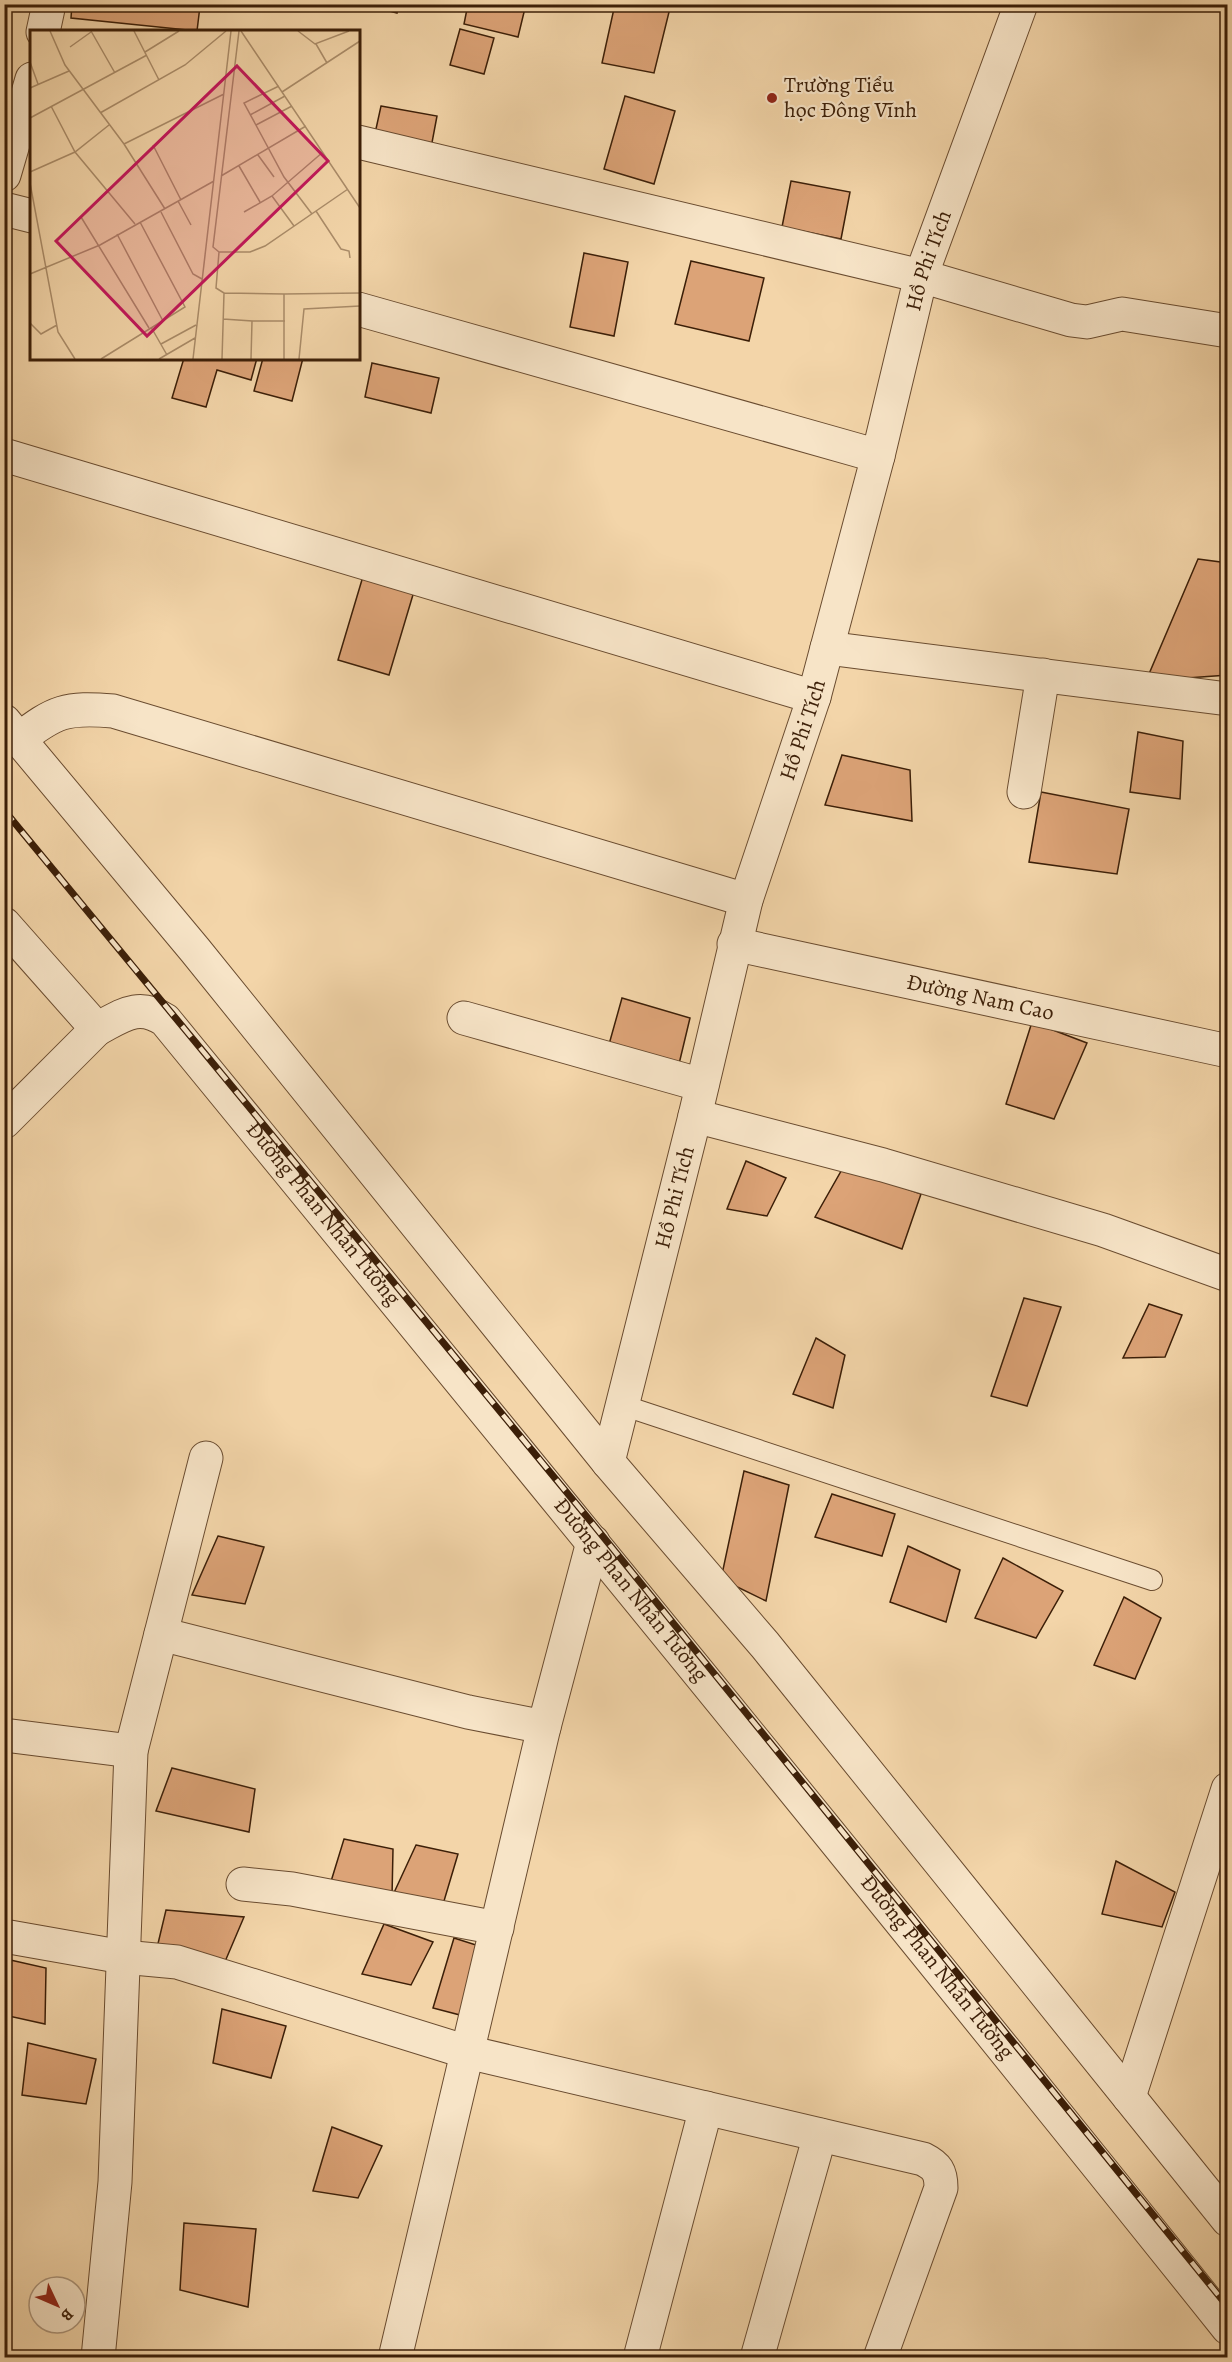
<svg xmlns="http://www.w3.org/2000/svg" width="1232" height="2362" font-family="Alegreya,serif">
<style>
.building{fill:#dca377;stroke:#3c1f08;stroke-width:1.5}
.lines{fill:none;stroke-linecap:round;stroke-linejoin:round}
.lane-casing{stroke:#6a4c30;stroke-width:22}
.street-casing{stroke:#6a4c30;stroke-width:35}
.lane{stroke:#f7e4c7;stroke-width:20}
.street{stroke:#f7e4c7;stroke-width:33}
.rail-casing{stroke:#3c1f08;stroke-width:7}
.rail{stroke:#f7e4c7;stroke-width:4.5;stroke-dasharray:14;stroke-linecap:butt}
.poi-dot{fill:#8f2418;stroke:#f7e4c7;stroke-width:2}
.labels{text-anchor:middle;dominant-baseline:central;stroke-width:4.5;stroke-linejoin:round;paint-order:stroke}
.poi-label{font-size:22px;fill:#3c1f08;stroke:#f7e4c7;text-anchor:start}
.street-label{font-size:22px;fill:#3c1f08;stroke:#f7e4c7}
.inset-road{fill:none;stroke:#aa8c69;stroke-width:1.5}
.view{fill:#c2185b;fill-opacity:0.15;stroke:#c2185b;stroke-width:3}
.inset-edge{fill:none;stroke:#3c1f08;stroke-width:3}
</style>
<rect width="100%" height="100%" fill="#f3d5a9"/>
<filter id="stains"><feTurbulence type="fractalNoise" baseFrequency=".00333" numOctaves="4"/><feColorMatrix values="0 0 0 0 .2 0 0 0 0 .09 0 0 0 0 .02 0 0 0 .5 -.17"/></filter>
<radialGradient id="worn" r=".72"><stop offset=".6" stop-color="#630" stop-opacity="0"/><stop offset="1" stop-color="#630" stop-opacity=".3"/></radialGradient>
<g class="building">
<path d="M 72,4 L 200,6 L 197,31 L 71,18 Z"/>
<path d="M 364,4 L 399,4 L 397,13 Z"/>
<path d="M 468,4 L 526,4 L 518,37 L 464,24 Z"/>
<path d="M 615,4 L 671,4 L 654,73 L 602,63 Z"/>
<path d="M 460,29 L 494,38 L 484,74 L 450,65 Z"/>
<path d="M 625,96 L 675,111 L 654,184 L 604,169 Z"/>
<path d="M 381,106 L 437,116 L 431,148 L 374,138 Z"/>
<path d="M 791,181 L 850,192 L 841,239 L 782,227 Z"/>
<path d="M 584,253 L 628,262 L 614,336 L 570,327 Z"/>
<path d="M 691,261 L 764,278 L 749,341 L 675,324 Z"/>
<path d="M 184,358 L 257,358 L 251,380 L 217,370 L 206,407 L 172,398 Z"/>
<path d="M 263,358 L 303,358 L 292,401 L 254,391 Z"/>
<path d="M 372,363 L 439,378 L 431,413 L 365,397 Z"/>
<path d="M 1198,559 L 1228,563 L 1228,675 L 1146,681 Z"/>
<path d="M 364,573 L 415,588 L 389,675 L 338,660 Z"/>
<path d="M 1138,732 L 1183,741 L 1180,799 L 1130,792 Z"/>
<path d="M 842,755 L 910,770 L 912,821 L 825,805 Z"/>
<path d="M 1041,792 L 1129,809 L 1117,874 L 1029,862 Z"/>
<path d="M 622,998 L 690,1018 L 679,1064 L 608,1048 Z"/>
<path d="M 1032,1022 L 1087,1043 L 1054,1119 L 1006,1104 Z"/>
<path d="M 746,1161 L 786,1178 L 767,1216 L 727,1209 Z"/>
<path d="M 844,1166 L 921,1194 L 902,1249 L 815,1217 Z"/>
<path d="M 1024,1298 L 1061,1307 L 1027,1406 L 991,1396 Z"/>
<path d="M 1149,1304 L 1182,1315 L 1165,1357 L 1123,1358 Z"/>
<path d="M 816,1338 L 845,1355 L 833,1408 L 793,1394 Z"/>
<path d="M 744,1471 L 789,1485 L 766,1601 L 721,1579 Z"/>
<path d="M 832,1494 L 895,1514 L 882,1556 L 815,1537 Z"/>
<path d="M 218,1536 L 264,1547 L 245,1604 L 192,1595 Z"/>
<path d="M 908,1546 L 960,1570 L 946,1622 L 890,1602 Z"/>
<path d="M 1003,1558 L 1063,1591 L 1036,1638 L 975,1618 Z"/>
<path d="M 1124,1597 L 1161,1618 L 1135,1679 L 1094,1665 Z"/>
<path d="M 172,1768 L 255,1789 L 249,1832 L 156,1811 Z"/>
<path d="M 344,1839 L 393,1849 L 392,1897 L 329,1888 Z"/>
<path d="M 416,1845 L 458,1854 L 444,1901 L 392,1897 Z"/>
<path d="M 1116,1861 L 1175,1892 L 1162,1927 L 1102,1914 Z"/>
<path d="M 166,1910 L 244,1917 L 224,1964 L 156,1952 Z"/>
<path d="M 384,1924 L 433,1942 L 411,1985 L 362,1974 Z"/>
<path d="M 454,1938 L 476,1945 L 460,2015 L 433,2008 Z"/>
<path d="M 6,1959 L 46,1968 L 45,2024 L 4,2015 Z"/>
<path d="M 222,2009 L 286,2026 L 271,2078 L 213,2063 Z"/>
<path d="M 28,2043 L 96,2059 L 86,2104 L 22,2095 Z"/>
<path d="M 332,2127 L 382,2146 L 358,2198 L 313,2191 Z"/>
<path d="M 184,2223 L 256,2229 L 248,2307 L 180,2290 Z"/>
</g>
<g class="lines">
<defs>
<path id="lane" d="M 622,1405 L 1152,1580"/>
<g id="street">
<path d="M 43,32 L 49,4"/>
<path d="M 358,142 L 921,276 L 1071,320 L 1087,322 L 1122,314 L 1228,331"/>
<path d="M 4,175 L 32,79"/>
<path d="M 4,209 L 32,216"/>
<path d="M 358,309 L 878,456"/>
<path d="M 4,455 L 814,697"/>
<path d="M 827,648 L 1228,699"/>
<path d="M 4,721 L 195,950 L 608,1462 L 765,1645 L 1228,2220"/>
<path d="M 18,740 C 55,711 66,707 113,711 L 746,900"/>
<path d="M 1024,792 L 1043,675"/>
<path id="s1" d="M 4,924 L 97,1029 C 122,1016 138,1002 165,1020 C 521,1455 877,1889 1228,2328"/>
<path id="s2" d="M 734,944 L 1228,1051"/>
<path d="M 464,1018 L 702,1085"/>
<path d="M 695,1116 L 883,1165 L 1103,1230 L 1228,1275"/>
<path d="M 4,1122 L 97,1029"/>
<path id="s3" d="M 608,1462 L 695,1116 L 746,900 L 814,697 L 878,456 L 921,276 L 1021,4"/>
<path d="M 161,1634 L 468,1712 L 544,1727"/>
<path d="M 4,1735 L 131,1751"/>
<path d="M 243,1884 L 292,1889 L 497,1928"/>
<path d="M 4,1936 L 123,1957 L 177,1962 L 467,2052 L 923,2159 C 937,2166 941,2172 941,2188 L 880,2358"/>
<path d="M 1129,2097 L 1228,1789"/>
<path d="M 98,2358 L 115,2182 L 131,1751 L 206,1458"/>
<path d="M 395,2358 L 544,1727 L 593,1542"/>
<path d="M 640,2358 L 706,2108"/>
<path d="M 757,2358 L 820,2135"/>
</g>
</defs>
<use href="#lane" class="lane-casing"/>
<use href="#street" class="street-casing"/>
<use href="#lane" class="lane"/>
<use href="#street" class="street"/>
<defs>
<path id="rail" d="M 4,810 L 592,1523 L 1228,2307"/>
</defs>
<use href="#rail" class="rail-casing"/>
<use href="#rail" class="rail"/>
</g>
<circle class="poi-dot" cx="772" cy="98" r="6"/>
<g class="labels">
<g class="poi-label">
<text x="784" y="85">Trường Tiểu<tspan x="784" dy="25">học Đông Vĩnh</tspan></text>
</g>
<g class="street-label">
<text stroke="none"><textPath href="#s3" startOffset="1244">Hồ Phi Tích</textPath></text>
<text stroke="none"><textPath href="#s3" startOffset="758">Hồ Phi Tích</textPath></text>
<text stroke="none"><textPath href="#s2" startOffset="252">Đường Nam Cao</textPath></text>
<text stroke="none"><textPath href="#s3" startOffset="273">Hồ Phi Tích</textPath></text>
<text stroke="none"><textPath href="#s1" startOffset="464">Đường Phan Nhân Tường</textPath></text>
<text stroke="none"><textPath href="#s1" startOffset="950">Đường Phan Nhân Tường</textPath></text>
<text stroke="none"><textPath href="#s1" startOffset="1436">Đường Phan Nhân Tường</textPath></text>
</g>
</g>
<g transform="translate(30 30)">
<rect width="330" height="330" fill="#f3d5a9"/>
<path class="inset-road" d="M 20,1 L 35,35 L 94,114 L 135,179M 61,1 L 85,43M 104,1 L 129,50M 211,1 L 330,178M 268,1 L 285,14 L 319,1M 286,14 L 297,33M 40,17 L 61,2M 115,22 L 149,1M 0,32 L 8,54M 249,56 L 214,73 L 254,147 L 282,184M 0,58 L 39,41M 252,62 L 330,11M 21,76 L 45,122 L 105,194M 70,83 L 155,35 L 196,1M 220,85 L 255,66M 0,88 L 117,25M 226,95 L 262,76M 94,114 L 194,64M 123,115 L 151,170M 228,125 L 244,147M 209,136 L 230,172M 0,142 L 45,122 L 79,95M 191,146 L 276,96M 0,153 L 28,302 L 45,329M 242,166 L 264,196M 148,171 L 161,195M 286,181 L 311,219 L 319,221 L 320,228M 131,182 L 163,244 L 172,249M 214,182 L 242,166 L 293,122M 51,187 L 119,298M 87,204 L 133,291M 189,222 L 220,222 L 235,216 L 318,159M 0,244 L 70,215 L 184,151M 194,263 L 254,264 L 254,329M 254,264 L 330,263M 193,289 L 222,291 L 221,329M 222,291 L 255,291M 0,293 L 11,304 L 27,295M 121,297 L 137,325M 131,314 L 166,295M 71,329 L 155,277 L 110,192M 129,329 L 165,308M 163,329 L 201,1M 192,329 L 194,263 L 186,258 L 189,222 L 183,217 L 209,1M 269,329 L 274,279 L 330,276"/>
<path class="view" d="M 207,36 L 298,131 L 117,306 L 26,211 Z"/>
<rect width="330" height="330" class="inset-edge"/>
</g>
<rect width="1232" height="2362" fill="none" stroke="#f3d5a9" stroke-width="24"/>
<rect x="6" y="6" width="1220" height="2350" fill="none" stroke="#3c1f08" stroke-width="3"/>
<rect x="12" y="12" width="1208" height="2338" fill="none" stroke="#3c1f08" stroke-width="1.5"/>
<g transform="translate(57 2305) rotate(134)"><circle r="28" fill="#f7e4c7" stroke="#ac957b" stroke-width="1.5"/>
<path d="M0-4.5L10 22L0 15L-10 22Z" fill="#8f2418"/>
<text y="-9" font-size="16" font-weight="bold" text-anchor="middle" fill="#3c1f08">B</text>
</g>
<rect width="100%" height="100%" filter="url(#stains)"/>
<rect width="100%" height="100%" fill="url(#worn)"/>
</svg>
